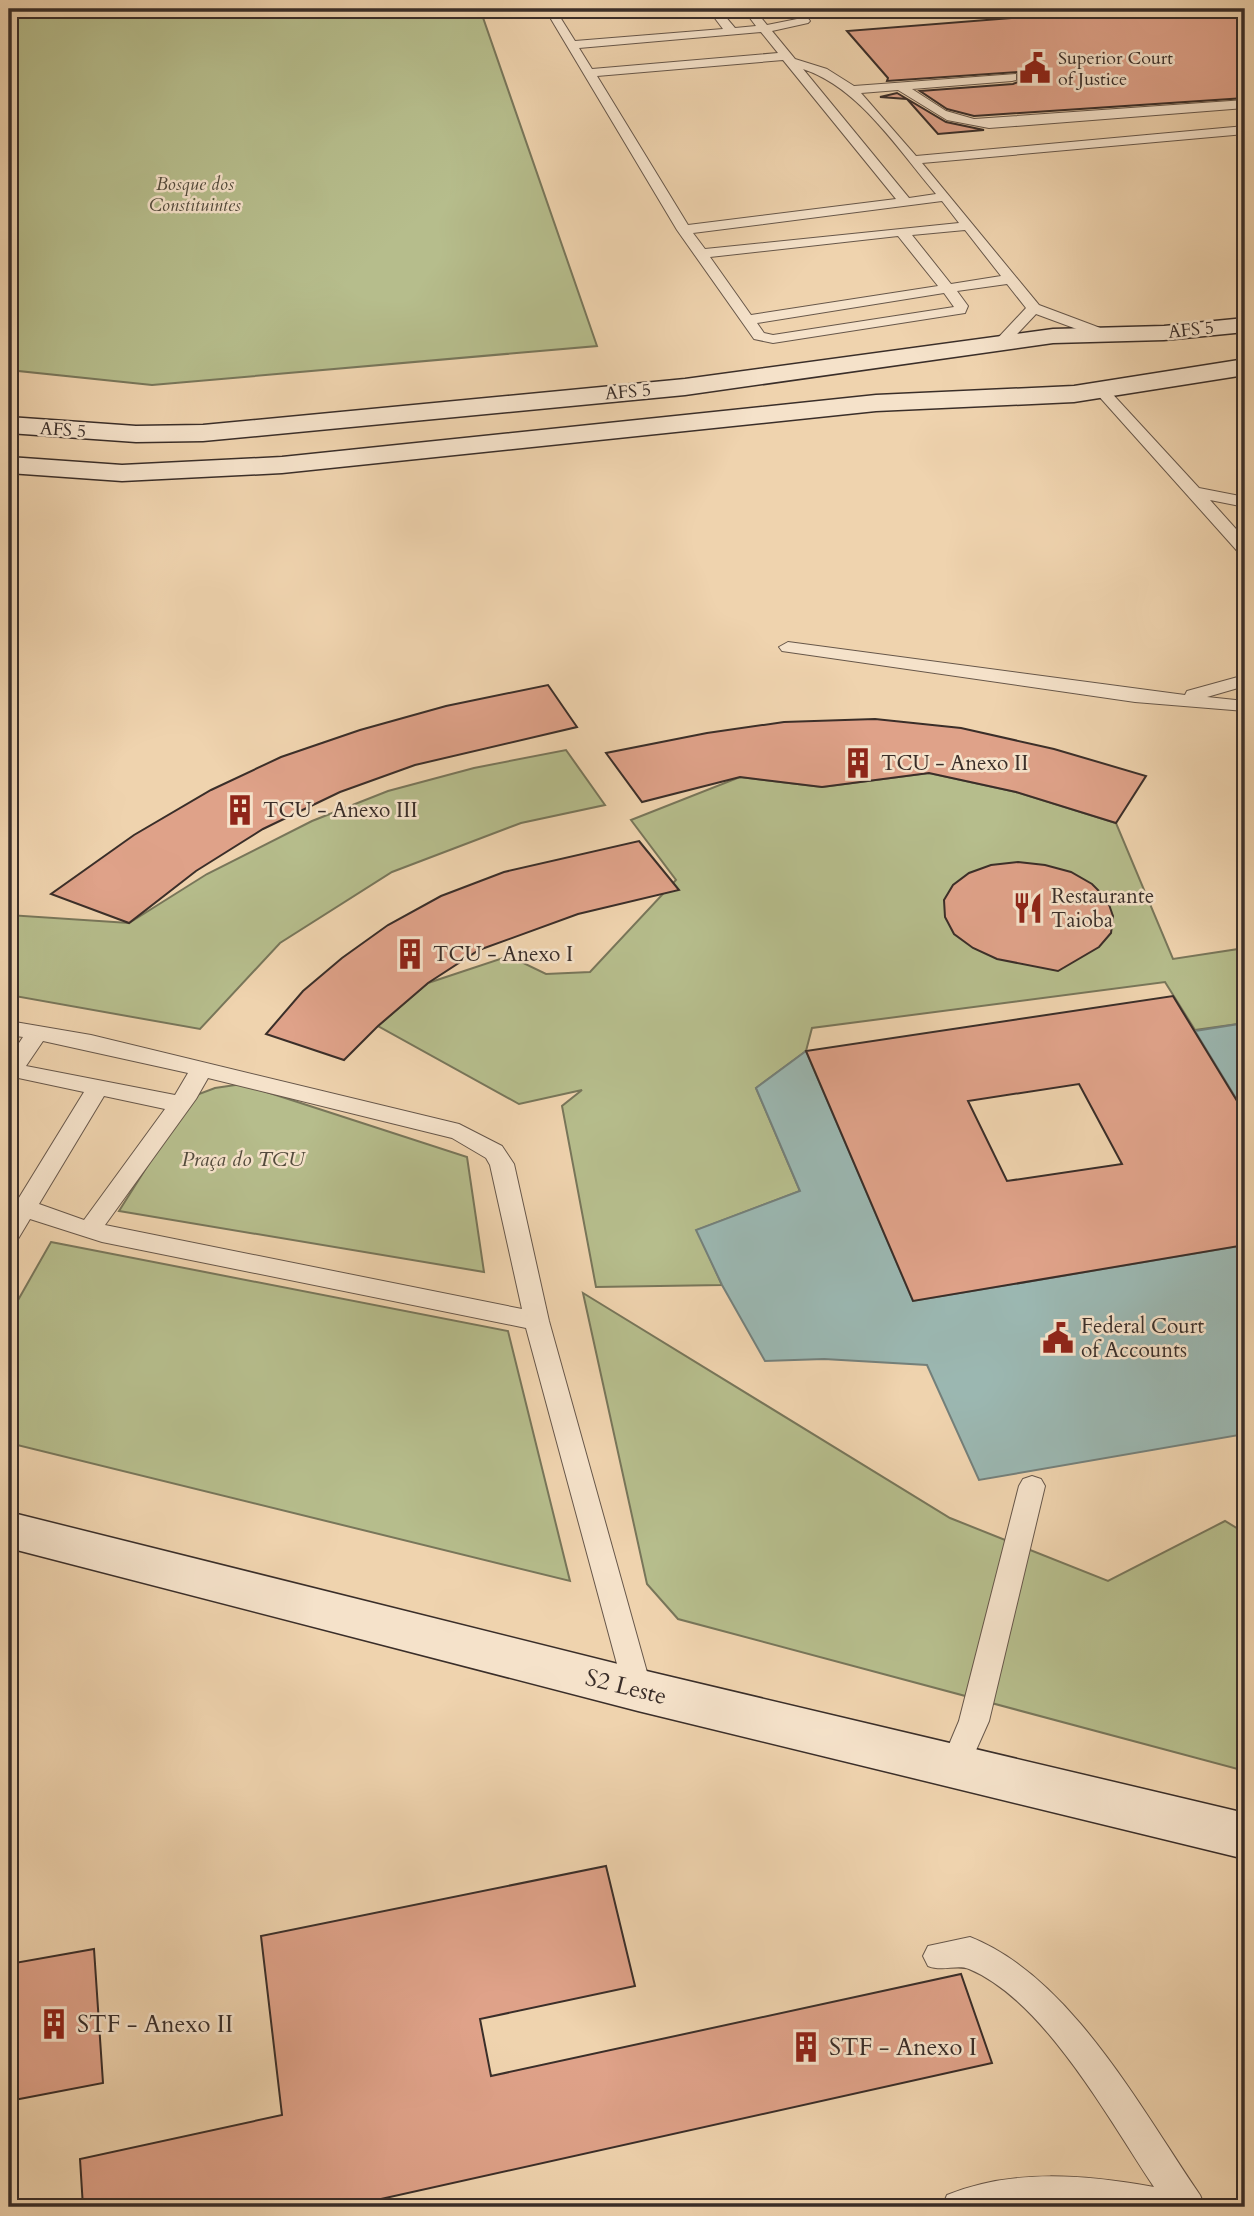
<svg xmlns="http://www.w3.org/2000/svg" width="1254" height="2216" font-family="Cardo,serif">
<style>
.green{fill:#b6bd8c;stroke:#78765a;stroke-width:2}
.water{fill:#9bb7b1;stroke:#74807b;stroke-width:2}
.building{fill:#dfa289;stroke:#3a2e29;stroke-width:2;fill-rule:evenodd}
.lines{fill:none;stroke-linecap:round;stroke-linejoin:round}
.lane-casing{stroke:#67574a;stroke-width:2}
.secondary-casing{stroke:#3a2e29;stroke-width:3}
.lane{fill:#f5e2ca;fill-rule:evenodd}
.secondary{fill:#f5e2ca;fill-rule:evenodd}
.labels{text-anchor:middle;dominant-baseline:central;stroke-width:5;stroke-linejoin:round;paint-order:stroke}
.far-poi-label{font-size:18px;fill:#3a2e29;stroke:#f5e2ca;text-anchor:start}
.far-park-label{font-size:18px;font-style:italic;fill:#534b3d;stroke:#f5e2ca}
.far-street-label{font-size:18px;fill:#3a2e29;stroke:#f5e2ca}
.poi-label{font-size:21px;fill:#3a2e29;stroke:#f5e2ca;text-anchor:start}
.park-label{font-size:21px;font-style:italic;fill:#534b3d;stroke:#f5e2ca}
.near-street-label{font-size:24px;fill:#3a2e29;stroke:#f5e2ca}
.near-poi-label{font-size:24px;fill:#3a2e29;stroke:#f5e2ca;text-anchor:start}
</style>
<rect width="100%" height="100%" fill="#efd3ae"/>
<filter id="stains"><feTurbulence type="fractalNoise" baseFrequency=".00286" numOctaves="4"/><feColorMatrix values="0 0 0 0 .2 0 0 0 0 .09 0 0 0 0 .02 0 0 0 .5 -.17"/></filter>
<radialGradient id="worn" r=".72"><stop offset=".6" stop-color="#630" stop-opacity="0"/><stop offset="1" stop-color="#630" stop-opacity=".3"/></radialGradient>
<g class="green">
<path d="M 9,9 L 480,9 L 597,346 L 152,385 L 9,370 Z"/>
<path d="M 566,750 L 605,805 L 521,823 L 392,872 L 280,943 L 200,1029 L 9,995 L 9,915 L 129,923 L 207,874 L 312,821 L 388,791 L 474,768 Z"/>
<path d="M 929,773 L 1016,792 L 1116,823 L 1173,959 L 1245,948 L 1245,1023 L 1195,1030 L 1165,982 L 812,1028 L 806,1051 L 756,1088 L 800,1191 L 697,1230 L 722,1285 L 596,1287 L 562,1106 L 582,1090 L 519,1104 L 378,1026 L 428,983 L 509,956 L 546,974 L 590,972 L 676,880 L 631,820 L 740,777 L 822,787 Z"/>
<path d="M 242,1084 L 467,1157 L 484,1272 L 119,1211 L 191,1097 L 215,1088 Z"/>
<path d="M 51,1242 L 508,1331 L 570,1581 L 9,1443 L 9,1316 Z"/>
<path d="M 583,1293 L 950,1518 L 1108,1581 L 1225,1521 L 1245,1533 L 1245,1771 L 678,1619 L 647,1584 Z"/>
</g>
<g class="water">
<path d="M 1245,1023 L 1245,1113 L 1195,1031 Z"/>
<path d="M 806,1051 L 913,1301 L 1245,1245 L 1245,1434 L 979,1480 L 927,1365 L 824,1359 L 765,1361 L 722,1285 L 696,1230 L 800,1191 L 756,1088 Z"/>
</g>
<g class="building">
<path d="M 1128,9 L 1245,9 L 1245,98 L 974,116 L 947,109 L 920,91 L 1013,84 L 1018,82 L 1018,72 L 887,81 L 888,78 L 847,31 Z"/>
<path d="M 897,93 L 946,122 L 984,130 L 938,134 L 907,99 L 880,97 Z"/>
<path d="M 548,685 L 577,727 L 415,765 L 340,792 L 263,829 L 196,871 L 129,923 L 51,894 L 134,835 L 211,790 L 281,757 L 360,730 L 446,706 Z"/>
<path d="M 875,719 L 961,728 L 1054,749 L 1146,776 L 1116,823 L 1016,792 L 929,773 L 822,787 L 740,777 L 642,802 L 606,753 L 707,733 L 784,722 Z"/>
<path d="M 639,841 L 679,890 L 578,914 L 479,950 L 428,983 L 378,1026 L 344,1060 L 266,1034 L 303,991 L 342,958 L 388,925 L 441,896 L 504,872 Z"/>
<path d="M 1018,862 L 1045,865 L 1071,872 L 1092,884 L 1107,899 L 1113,916 L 1111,933 L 1099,947 L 1058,971 L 997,959 L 973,948 L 954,934 L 945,917 L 944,900 L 953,885 L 969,873 L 991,865 Z"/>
<path d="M 1173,996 L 1245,1114 L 1245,1245 L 913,1301 L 806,1051 ZM 1079,1084 L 1122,1164 L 1007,1181 L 968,1101 Z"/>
<path d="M 606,1866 L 635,1986 L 480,2019 L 491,2076 L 961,1974 L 992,2063 L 345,2207 L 83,2207 L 80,2159 L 282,2115 L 261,1936 Z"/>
<path d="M 94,1949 L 103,2083 L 9,2101 L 9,1964 Z"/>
</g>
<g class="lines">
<defs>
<g id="lane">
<path d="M 545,9 L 555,9 L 575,41 L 723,29 L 708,9 L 719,9 L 735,28 L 756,26 L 743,9 L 754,9 L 767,25 L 797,19 L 790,9 L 801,9 L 810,21 L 808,23 L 772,31 L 795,59 L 827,69 L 854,86 L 1016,74 L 1016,80 L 1012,81 L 912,89 L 946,111 L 974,119 L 1245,100 L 1245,108 L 989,128 L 947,120 L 898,90 L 861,93 L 916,156 L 1245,126 L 1245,134 L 922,163 L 1039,305 L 1111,332 L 1111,338 L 1101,338 L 1036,314 L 1006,346 L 996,346 L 996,340 L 1026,308 L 1007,284 L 957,291 L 968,306 L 965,313 L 773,343 L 754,339 L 677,230 ZM 761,32 L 778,53 L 592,69 L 579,48 ZM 783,60 L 896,199 L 688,225 L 597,76 ZM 803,69 C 860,88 898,150 936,194 L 909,198 ZM 942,201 L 959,223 L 705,249 L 693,233 ZM 965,230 L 1001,276 L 951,284 L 912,235 ZM 898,236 L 938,286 L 751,315 L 710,257 ZM 944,293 L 954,307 L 773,335 L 764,333 L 757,323 Z"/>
<path d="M 1101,385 L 1106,387 L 1199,488 L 1245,497 L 1245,507 L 1210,500 L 1245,539 L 1245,554 L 1239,553 L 1096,393 L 1096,387 Z"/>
<path d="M 788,642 L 1185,695 L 1187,691 L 1245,675 L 1245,686 L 1207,697 L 1245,701 L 1245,711 L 1135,702 L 782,651 L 779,647 Z"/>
<path d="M 9,1021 L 91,1035 L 459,1124 L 502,1146 L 514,1164 L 549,1321 L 652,1690 L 648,1699 L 638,1702 L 628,1699 L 624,1690 L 526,1328 L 102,1242 L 30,1219 L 18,1239 L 9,1241 L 9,1214 L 84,1092 L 9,1076 L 9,1058 L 23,1037 L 9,1035 ZM 43,1041 L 188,1073 L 175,1095 L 26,1066 ZM 208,1078 L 452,1138 L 486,1158 L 490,1165 L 522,1309 L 105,1225 L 196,1099 ZM 104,1096 L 165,1109 L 84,1220 L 39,1204 Z"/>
<path d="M 1032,1476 L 1041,1479 L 1045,1486 L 989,1721 L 965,1775 L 955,1779 L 945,1775 L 940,1766 L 959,1721 L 1019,1486 L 1023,1479 Z"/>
<path d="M 970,1937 C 1070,1976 1141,2109 1200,2195 L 1205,2207 L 942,2207 L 947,2195 C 1012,2168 1087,2175 1154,2187 C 1109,2120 1044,2000 969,1969 C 957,1964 942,1972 928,1966 L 923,1956 L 928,1946 Z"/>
</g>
<g id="secondary">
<path d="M 1245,318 L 1245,332 L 1164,340 L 1053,343 L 685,395 L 203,441 L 136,442 L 9,433 L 9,417 L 136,426 L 203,425 L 685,379 L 1053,329 L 1164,326 Z"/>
<path d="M 1245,359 L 1245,375 L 1074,402 L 876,411 L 282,473 L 122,481 L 9,473 L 9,457 L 122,465 L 282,457 L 876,395 L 1074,386 Z"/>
<path d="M 9,1512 L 638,1669 L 1245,1813 L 1245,1859 L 638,1711 L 9,1548 Z"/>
</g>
</defs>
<use href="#lane" class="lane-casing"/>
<use href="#secondary" class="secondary-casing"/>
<use href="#lane" class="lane"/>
<use href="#secondary" class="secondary"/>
</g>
<defs>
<symbol id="civic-bare" viewBox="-9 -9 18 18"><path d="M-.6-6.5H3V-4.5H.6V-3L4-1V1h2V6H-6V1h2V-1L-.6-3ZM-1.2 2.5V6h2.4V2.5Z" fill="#8f2418" stroke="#f5e2ca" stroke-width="2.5" paint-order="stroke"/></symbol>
<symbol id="building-bare" viewBox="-9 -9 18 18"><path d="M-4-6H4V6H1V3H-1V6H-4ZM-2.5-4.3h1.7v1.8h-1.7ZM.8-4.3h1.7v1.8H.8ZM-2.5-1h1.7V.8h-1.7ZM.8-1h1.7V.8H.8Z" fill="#8f2418" stroke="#f5e2ca" stroke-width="2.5" paint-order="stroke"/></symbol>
<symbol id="restaurant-bare" viewBox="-9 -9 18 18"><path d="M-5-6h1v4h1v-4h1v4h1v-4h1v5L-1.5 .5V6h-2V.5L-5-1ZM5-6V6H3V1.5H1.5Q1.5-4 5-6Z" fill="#8f2418" stroke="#f5e2ca" stroke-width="2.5" paint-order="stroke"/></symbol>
</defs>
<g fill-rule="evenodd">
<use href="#civic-bare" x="1013" y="46" width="44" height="44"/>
<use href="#building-bare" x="836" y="741" width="44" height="44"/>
<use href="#building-bare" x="218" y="788" width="44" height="44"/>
<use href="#restaurant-bare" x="1006" y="886" width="44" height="44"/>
<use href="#building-bare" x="388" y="932" width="44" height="44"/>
<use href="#civic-bare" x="1036" y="1316" width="44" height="44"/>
<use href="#building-bare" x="32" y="2002" width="44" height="44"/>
<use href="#building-bare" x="784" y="2025" width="44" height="44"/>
</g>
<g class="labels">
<g class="far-poi-label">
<text x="1058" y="58">Superior Court<tspan x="1058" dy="21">of Justice</tspan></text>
</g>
<g class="far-park-label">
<text x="195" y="184">Bosque dos<tspan x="195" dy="21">Constituintes</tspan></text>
</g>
<g class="far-street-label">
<text transform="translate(1191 330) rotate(-6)">AFS 5</text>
<text transform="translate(628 392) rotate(-5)">AFS 5</text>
<text transform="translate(63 430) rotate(4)">AFS 5</text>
</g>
<g class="poi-label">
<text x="881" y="763">TCU - Anexo II</text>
<text x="263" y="810">TCU - Anexo III</text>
<text x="1051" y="896">Restaurante<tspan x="1051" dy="24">Taioba</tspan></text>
<text x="433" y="954">TCU - Anexo I</text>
<text x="1081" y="1326">Federal Court<tspan x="1081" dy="24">of Accounts</tspan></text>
</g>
<g class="park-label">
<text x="243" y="1159">Praça do TCU</text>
</g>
<g class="near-street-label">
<text transform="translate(626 1687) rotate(14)">S2 Leste</text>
</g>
<g class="near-poi-label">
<text x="77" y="2024">STF - Anexo II</text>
<text x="829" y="2047">STF - Anexo I</text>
</g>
</g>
<rect width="1254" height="2216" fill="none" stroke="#efd3ae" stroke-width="35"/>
<rect x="10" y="10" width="1233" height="2195" fill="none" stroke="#3a2e29" stroke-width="3.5"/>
<rect x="18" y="18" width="1219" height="2181" fill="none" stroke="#3a2e29" stroke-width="2"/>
<rect width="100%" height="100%" filter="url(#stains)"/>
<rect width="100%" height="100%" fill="url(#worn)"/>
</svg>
